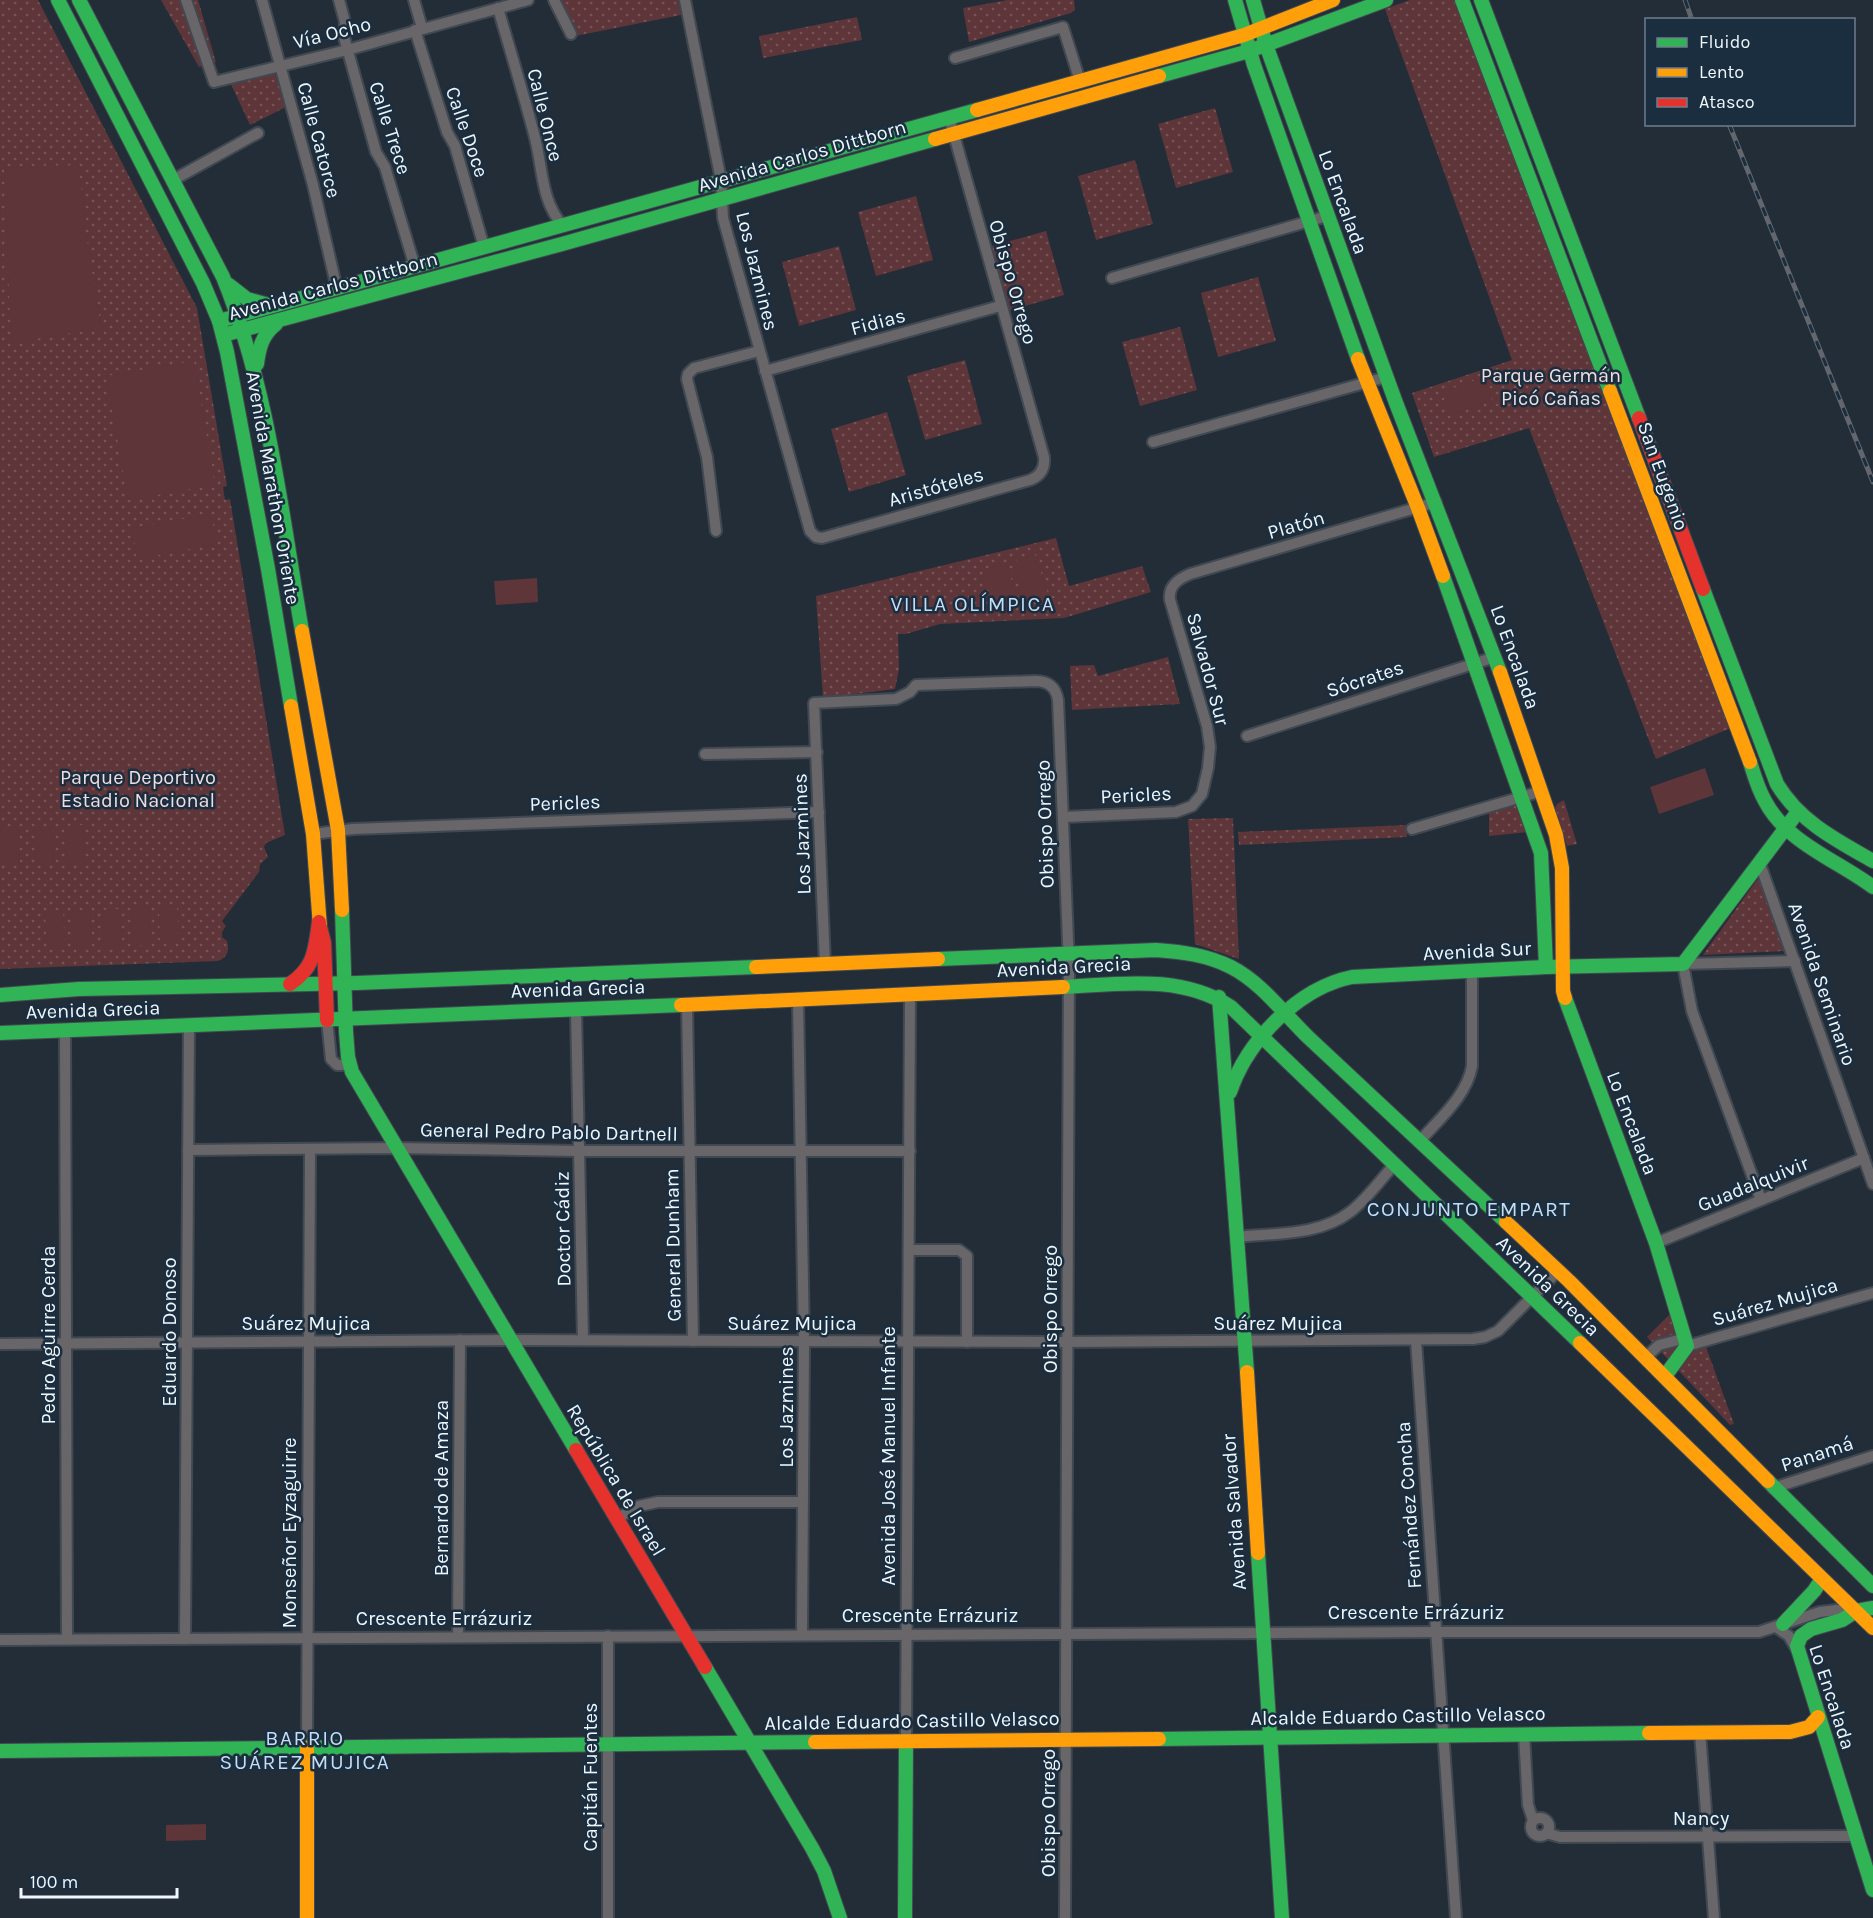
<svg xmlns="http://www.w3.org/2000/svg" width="1873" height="1918" font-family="Karla,sans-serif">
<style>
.grass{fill:url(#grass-dots)}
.pitch{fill:#5e3539}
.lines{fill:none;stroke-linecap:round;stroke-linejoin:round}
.street-casing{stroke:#404952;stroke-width:14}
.fast-casing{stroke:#404952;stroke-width:16}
.slow-casing{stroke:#404952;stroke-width:16}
.jam-casing{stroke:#404952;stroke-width:16}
.street{stroke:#686668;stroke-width:10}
.fast{stroke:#30b455;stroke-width:14}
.slow{stroke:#ff9f0a;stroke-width:14}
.jam{stroke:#e5322d;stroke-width:14}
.rail-casing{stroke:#63676d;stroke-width:5}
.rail{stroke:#1a2e40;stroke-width:3;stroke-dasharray:9;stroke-linecap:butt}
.labels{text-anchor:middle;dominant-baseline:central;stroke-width:5;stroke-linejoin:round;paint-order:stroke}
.street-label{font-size:20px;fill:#eff6fd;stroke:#1a2e40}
.park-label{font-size:20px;fill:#f1dddd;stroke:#1a2e40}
.neighbourhood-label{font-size:21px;letter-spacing:1.5px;fill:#c5def5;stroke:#1a2e40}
</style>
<defs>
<pattern id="grass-dots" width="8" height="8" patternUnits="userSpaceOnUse" patternTransform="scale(1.5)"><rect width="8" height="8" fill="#5e3539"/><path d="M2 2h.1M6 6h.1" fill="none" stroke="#755357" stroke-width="1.8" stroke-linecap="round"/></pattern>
</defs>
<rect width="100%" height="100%" fill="#222d38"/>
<g class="grass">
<path d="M 0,0 L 38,0 L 197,308 L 227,486 L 223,487 L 225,500 L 230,499 L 285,835 L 266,843 L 264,847 L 268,857 L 260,864 L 259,872 L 222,921 L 226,926 L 222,932 L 222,937 L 227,941 C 230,950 227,958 218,961 L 0,969 Z"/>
<path d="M 161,0 L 198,0 L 216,62 L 199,67 Z"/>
<path d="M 557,0 L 678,0 L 681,15 L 565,38 Z"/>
<path d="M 1008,0 L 1074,0 L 1075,10 L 1071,13 L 969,42 L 963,8 Z"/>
<path d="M 1410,0 L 1458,0 L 1731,728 L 1656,759 L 1529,428 L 1434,457 L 1412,393 L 1512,360 L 1385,9 Z"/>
<path d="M 857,17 L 862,40 L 763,58 L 759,36 Z"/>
<path d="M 274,70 L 286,107 L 250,125 L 230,82 Z"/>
<path d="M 1215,108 L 1233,172 L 1176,188 L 1158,124 Z"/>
<path d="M 1135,160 L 1153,224 L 1096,240 L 1078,176 Z"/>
<path d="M 916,196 L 933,260 L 876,276 L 858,212 Z"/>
<path d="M 1046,231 L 1064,295 L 1007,311 L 989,247 Z"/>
<path d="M 839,246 L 856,310 L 799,326 L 782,262 Z"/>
<path d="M 1258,277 L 1276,341 L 1218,357 L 1201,293 Z"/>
<path d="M 1180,327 L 1197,390 L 1140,406 L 1122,342 Z"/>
<path d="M 965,360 L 982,424 L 925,440 L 907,376 Z"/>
<path d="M 887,412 L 906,475 L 849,492 L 831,429 Z"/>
<path d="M 1056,538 L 1069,586 L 1142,566 L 1151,592 L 1064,618 L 940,624 L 906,634 L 898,634 L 899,669 L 895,689 L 823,698 L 816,596 Z"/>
<path d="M 1168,657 L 1180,704 L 1072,710 L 1070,666 L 1094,665 L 1098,676 Z"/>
<path d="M 1564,800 L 1577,844 L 1567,846 L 1555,808 L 1557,804 Z"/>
<path d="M 1513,804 L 1519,806 L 1528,832 L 1489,836 L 1489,812 Z"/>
<path d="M 1233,818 L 1239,959 L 1195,944 L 1188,819 Z"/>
<path d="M 1407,825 L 1407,837 L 1239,845 L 1238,832 Z"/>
<path d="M 1759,877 L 1785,951 L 1703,955 Z"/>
<path d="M 1673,1311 L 1686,1352 L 1706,1347 L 1734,1424 L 1730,1425 L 1647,1337 Z"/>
</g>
<g class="pitch">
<path d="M 78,165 L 87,226 L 85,227 L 101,328 L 11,343 L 4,167 Z"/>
<path d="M 194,361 L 215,485 L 128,500 L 106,376 Z"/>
<path d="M 1484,377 L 1492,400 L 1450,415 L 1442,392 Z"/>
<path d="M 211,514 L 217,544 L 137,559 L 132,528 Z"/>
<path d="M 1035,554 L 1049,597 L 1026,605 L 1012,562 Z"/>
<path d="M 1006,563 L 1020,606 L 997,613 L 983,571 Z"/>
<path d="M 537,578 L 538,602 L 496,605 L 494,581 Z"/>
<path d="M 1705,768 L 1714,795 L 1659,814 L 1650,787 Z"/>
<path d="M 83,825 L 84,862 L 66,863 L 64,826 Z"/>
<path d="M 18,827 L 20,865 L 2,865 L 0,828 Z"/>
<path d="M 52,827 L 54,863 L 36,865 L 34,828 Z"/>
<path d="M 177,906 L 179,943 L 160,944 L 159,907 Z"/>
<path d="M 149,907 L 151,945 L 133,946 L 131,908 Z"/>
<path d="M 120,909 L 122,946 L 104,947 L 102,910 Z"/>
<path d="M 90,910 L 92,947 L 74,948 L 72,911 Z"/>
<path d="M 63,911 L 65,949 L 47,949 L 45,912 Z"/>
<path d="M 206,1824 L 206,1840 L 166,1841 L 166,1825 Z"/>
</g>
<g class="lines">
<defs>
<g id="street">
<path d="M 186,0 L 214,82 L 347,50 L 528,0"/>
<path d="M 262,0 L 313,185 L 337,289"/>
<path d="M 339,0 L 345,22 L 344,37 L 376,152 L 385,167 L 415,267"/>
<path d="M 414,0 L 422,28"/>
<path d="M 554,0 L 571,34"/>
<path d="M 685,0 L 721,180 L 723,218 L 810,531 L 816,537 L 822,538 L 1030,480 C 1041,476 1045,468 1044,457 L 949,117"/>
<path d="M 498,8 C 510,50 523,92 534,134 C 543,166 540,200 563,226"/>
<path d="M 415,30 L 447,132 L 455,146 L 484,247"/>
<path d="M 955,58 L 1063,27 L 1080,81"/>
<path d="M 173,180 L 258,133"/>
<path d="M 1112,278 L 1327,216"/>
<path d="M 765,371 L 1000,306"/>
<path d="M 1153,442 L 1386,377"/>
<path d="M 716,531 L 707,457 L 687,379 L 688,374 L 694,368 L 759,351"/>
<path d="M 1247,736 L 1495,657"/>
<path d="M 705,754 L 817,752"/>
<path d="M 1064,817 L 1176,812 L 1192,806 L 1202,794 L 1208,768 L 1210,747 L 1207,726 L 1170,600 C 1168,586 1178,579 1190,574 L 1436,502"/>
<path d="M 1412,829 L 1542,791"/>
<path d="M 313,834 L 353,829 L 819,812"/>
<path d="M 1760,864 L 1873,1184"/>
<path d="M 825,964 L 814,703 L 896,699 L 910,692 L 916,685 L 1035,681 C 1048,681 1056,687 1058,700 L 1069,965 L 1065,1918"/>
<path d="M 798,1000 L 804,1341 L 802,1635"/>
<path d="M 687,1004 L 693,1341"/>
<path d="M 576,1009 L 583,1340"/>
<path d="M 327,1020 L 331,1059 L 337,1065 L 350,1065"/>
<path d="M 65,1030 L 67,1639"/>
<path d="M 1419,1142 C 1438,1120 1467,1096 1472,1066 L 1472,972"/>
<path d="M 188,1150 L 396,1148 L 579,1151 L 910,1151"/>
<path d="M 1761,1200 L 1692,1011 L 1683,964 L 1795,961"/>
<path d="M 1237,1237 C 1274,1233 1319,1236 1350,1212 C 1367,1199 1380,1180 1395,1164"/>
<path d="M 1656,1243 L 1864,1158"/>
<path d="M 909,1250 L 959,1250 L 967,1256 L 967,1342"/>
<path d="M 1416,1340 L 1456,1918"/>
<path d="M 0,1344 L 510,1340 L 1059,1342 L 1473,1339 L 1485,1337 L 1498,1331 L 1558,1271"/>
<path d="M 1687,1346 L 1873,1293"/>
<path d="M 1646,1357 L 1659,1345 L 1686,1338"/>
<path d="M 1773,1488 L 1873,1456"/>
<path d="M 616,1519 L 639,1506 L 658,1502 L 803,1502"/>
<path d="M 1776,1627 L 1789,1636 L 1797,1650"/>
<path d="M 608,1636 L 608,1918"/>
<path d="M 458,1637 L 460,1340"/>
<path d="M 185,1639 L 189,1025"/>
<path d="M 0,1640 L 1436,1632 L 1759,1632 L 1820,1612 L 1845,1609 L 1856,1611"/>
<path d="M 1700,1732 L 1714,1918"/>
<path d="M 1524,1734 L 1528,1805 L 1533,1820"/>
<path d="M 906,1741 L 910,995"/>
<path d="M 307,1748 L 310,1149"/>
<circle cx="1540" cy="1827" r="9"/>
<path d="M 1546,1833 L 1560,1837 L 1856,1836"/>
</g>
<g id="fast">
<path d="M 58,0 L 203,283 L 219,321 L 227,352 L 268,569 L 291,706"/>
<path d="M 79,0 L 223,277 C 269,391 281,511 302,631"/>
<path d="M 1235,0 L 1254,65 L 1358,359"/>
<path d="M 1253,0 L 1266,45 L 1396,403 L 1500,672"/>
<path d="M 1462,0 L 1610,391"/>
<path d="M 1481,0 L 1639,418"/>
<path d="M 1159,76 L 1249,51 L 1386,0"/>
<path d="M 229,285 L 247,299 L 269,305"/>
<path d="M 219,321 L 977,110"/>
<path d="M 223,335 L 562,244 L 935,139"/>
<path d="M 257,364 C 259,348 262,335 276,324"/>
<path d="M 1443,576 L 1541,853 L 1546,967"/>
<path d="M 1703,589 L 1777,784 C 1800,822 1836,840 1873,861"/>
<path d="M 1750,762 C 1754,775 1758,789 1765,801 C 1787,843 1837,860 1873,887"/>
<path d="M 342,910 L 346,1032 L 348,1057 L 352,1072 L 576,1450"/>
<path d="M 938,959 L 1156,950 C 1183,952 1207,955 1231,967 C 1262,983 1284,1014 1309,1038 C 1375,1099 1440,1161 1506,1222"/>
<path d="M 1063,987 C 1120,984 1181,974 1231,1007 L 1580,1343"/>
<path d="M 0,995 L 79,989 L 357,983 L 756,967"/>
<path d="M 1219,997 L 1247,1372"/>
<path d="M 1565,998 L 1656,1243 L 1687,1346 L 1665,1376"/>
<path d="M 0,1033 L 681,1005"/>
<path d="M 1230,1092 C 1247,1041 1298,988 1352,977 L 1546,967 L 1683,964 L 1797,813"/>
<path d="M 1768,1481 L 1873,1586"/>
<path d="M 1258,1553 L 1282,1918"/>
<path d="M 1873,1608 L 1856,1611 L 1842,1620 L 1811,1629 L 1801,1636 L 1797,1646 L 1873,1890"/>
<path d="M 1783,1624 L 1814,1591 L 1822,1579"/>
<path d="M 705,1667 L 812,1848 L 824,1871 L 840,1918"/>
<path d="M 1159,1739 L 1649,1733"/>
<path d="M 0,1751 L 815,1742"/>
<path d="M 905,1918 L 906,1741"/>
</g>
<g id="slow">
<path d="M 977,110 L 1244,35 L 1333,0"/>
<path d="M 935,139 L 1159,76"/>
<path d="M 1358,359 L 1418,508 L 1443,576"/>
<path d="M 1610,391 L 1750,762"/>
<path d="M 302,631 L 338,830 L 342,910"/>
<path d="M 1500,672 L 1556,835 L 1562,868 L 1563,991 L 1565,998"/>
<path d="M 291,706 L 313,834 L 320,927"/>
<path d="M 756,967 L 938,959"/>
<path d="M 681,1005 L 1063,987"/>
<path d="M 1506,1222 L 1569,1281 L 1768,1481"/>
<path d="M 1580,1343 L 1873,1628"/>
<path d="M 1247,1372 L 1258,1553"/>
<path d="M 1649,1733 L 1790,1732 L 1809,1727 L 1818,1717"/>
<path d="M 815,1742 L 1159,1739"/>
<path d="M 307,1748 L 307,1918"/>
</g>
<g id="jam">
<path d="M 1639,418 L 1703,589"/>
<path d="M 320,927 L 324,943 L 327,1020"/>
<path d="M 290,984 C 315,967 315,950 319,922"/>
<path d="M 576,1450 L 705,1667"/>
</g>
</defs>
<use href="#street" class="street-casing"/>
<use href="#fast" class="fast-casing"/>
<use href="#slow" class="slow-casing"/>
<use href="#jam" class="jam-casing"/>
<use href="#street" class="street"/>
<use href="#fast" class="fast"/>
<use href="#slow" class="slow"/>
<use href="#jam" class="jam"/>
<defs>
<g id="rail">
<path d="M 1685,0 L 1692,20"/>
<path d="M 1729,124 L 1873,482"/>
</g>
</defs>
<use href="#rail" class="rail-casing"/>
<use href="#rail" class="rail"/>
</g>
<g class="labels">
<g class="street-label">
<text transform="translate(332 33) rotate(-14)">Vía Ocho</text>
<text transform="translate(545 115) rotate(76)">Calle Once</text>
<text transform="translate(390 128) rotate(72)">Calle Trece</text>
<text transform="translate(467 132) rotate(71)">Calle Doce</text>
<text transform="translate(319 140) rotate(75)">Calle Catorce</text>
<text transform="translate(802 156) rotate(-16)">Avenida Carlos Dittborn</text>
<text transform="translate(1343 202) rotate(70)">Lo Encalada</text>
<text transform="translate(757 271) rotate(76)">Los Jazmines</text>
<text transform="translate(1013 282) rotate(74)">Obispo Orrego</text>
<text transform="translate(333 286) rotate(-15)">Avenida Carlos Dittborn</text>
<text transform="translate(878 322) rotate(-15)">Fidias</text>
<text transform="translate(1663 476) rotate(70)">San Eugenio</text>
<text transform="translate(936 487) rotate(-16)">Aristóteles</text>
<text transform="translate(273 488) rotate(80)">Avenida Marathon Oriente</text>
<text transform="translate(1296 525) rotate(-16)">Platón</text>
<text transform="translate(1515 657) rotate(70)">Lo Encalada</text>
<text transform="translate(1208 669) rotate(75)">Salvador Sur</text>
<text transform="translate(1365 679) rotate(-18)">Sócrates</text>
<text transform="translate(1136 795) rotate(-3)">Pericles</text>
<text transform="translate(565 803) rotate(-2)">Pericles</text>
<text transform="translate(1045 824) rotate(-92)">Obispo Orrego</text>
<text transform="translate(802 834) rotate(-92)">Los Jazmines</text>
<text transform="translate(1477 951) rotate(-3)">Avenida Sur</text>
<text transform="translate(1064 967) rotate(-3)">Avenida Grecia</text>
<text transform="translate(1822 984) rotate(71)">Avenida Seminario</text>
<text transform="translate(578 989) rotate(-2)">Avenida Grecia</text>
<text transform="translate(93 1010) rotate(-2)">Avenida Grecia</text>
<text transform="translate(1632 1123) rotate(69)">Lo Encalada</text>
<text transform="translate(549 1132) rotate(1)">General Pedro Pablo Dartnell</text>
<text transform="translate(1753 1184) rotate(-22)">Guadalquivir</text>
<text transform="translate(563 1229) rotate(-91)">Doctor Cádiz</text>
<text transform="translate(673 1245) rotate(-91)">General Dunham</text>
<text transform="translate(1548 1286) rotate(44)">Avenida Grecia</text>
<text transform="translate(1775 1302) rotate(-16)">Suárez Mujica</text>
<text transform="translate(1050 1309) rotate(-90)">Obispo Orrego</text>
<text x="306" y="1323">Suárez Mujica</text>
<text x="792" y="1323">Suárez Mujica</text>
<text x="1278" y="1323">Suárez Mujica</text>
<text transform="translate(169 1332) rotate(-90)">Eduardo Donoso</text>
<text transform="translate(48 1335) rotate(-90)">Pedro Aguirre Cerda</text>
<text transform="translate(786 1407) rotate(-90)">Los Jazmines</text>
<text transform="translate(1817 1454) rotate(-18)">Panamá</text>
<text transform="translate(888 1456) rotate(-90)">Avenida José Manuel Infante</text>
<text transform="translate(616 1480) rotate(59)">República de Israel</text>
<text transform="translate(441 1488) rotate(-90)">Bernardo de Amaza</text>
<text transform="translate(1409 1505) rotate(-94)">Fernández Concha</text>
<text transform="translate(1234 1512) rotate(-94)">Avenida Salvador</text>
<text transform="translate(289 1533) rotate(-90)">Monseñor Eyzaguirre</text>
<text x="1416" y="1612">Crescente Errázuriz</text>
<text x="930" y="1615">Crescente Errázuriz</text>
<text x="444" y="1618">Crescente Errázuriz</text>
<text transform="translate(1832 1697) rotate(72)">Lo Encalada</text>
<text transform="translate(1398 1716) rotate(-1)">Alcalde Eduardo Castillo Velasco</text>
<text transform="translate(912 1721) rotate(-1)">Alcalde Eduardo Castillo Velasco</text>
<text transform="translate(590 1777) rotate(-90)">Capitán Fuentes</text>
<text transform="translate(1048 1813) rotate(-90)">Obispo Orrego</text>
<text x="1701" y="1818">Nancy</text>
</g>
<g class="park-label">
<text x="1551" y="375">Parque Germán<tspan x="1551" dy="23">Picó Cañas</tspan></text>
<text x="138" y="777">Parque Deportivo<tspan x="138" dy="23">Estadio Nacional</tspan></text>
</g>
<g class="neighbourhood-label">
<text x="973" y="604">VILLA OLÍMPICA</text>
<text x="1469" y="1209">CONJUNTO EMPART</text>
<text x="305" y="1738">BARRIO<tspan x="305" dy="24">SUÁREZ MUJICA</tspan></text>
</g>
</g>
<rect x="1645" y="18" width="210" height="108" fill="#1a2e40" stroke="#6f7e8c" stroke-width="1.5"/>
<rect x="1657" y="38" width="30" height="9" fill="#30b455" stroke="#6f7e8c" stroke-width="1.5"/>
<text x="1699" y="48" font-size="18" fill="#eff6fd">Fluido</text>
<rect x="1657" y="68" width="30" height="9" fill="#ff9f0a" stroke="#6f7e8c" stroke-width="1.5"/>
<text x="1699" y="78" font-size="18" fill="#eff6fd">Lento</text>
<rect x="1657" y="98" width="30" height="9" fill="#e5322d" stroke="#6f7e8c" stroke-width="1.5"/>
<text x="1699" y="108" font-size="18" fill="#eff6fd">Atasco</text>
<path d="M21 1888v9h156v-9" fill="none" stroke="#eff6fd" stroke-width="3"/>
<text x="30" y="1888" font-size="18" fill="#eff6fd" stroke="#1a2e40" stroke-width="4.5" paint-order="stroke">100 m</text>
</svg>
